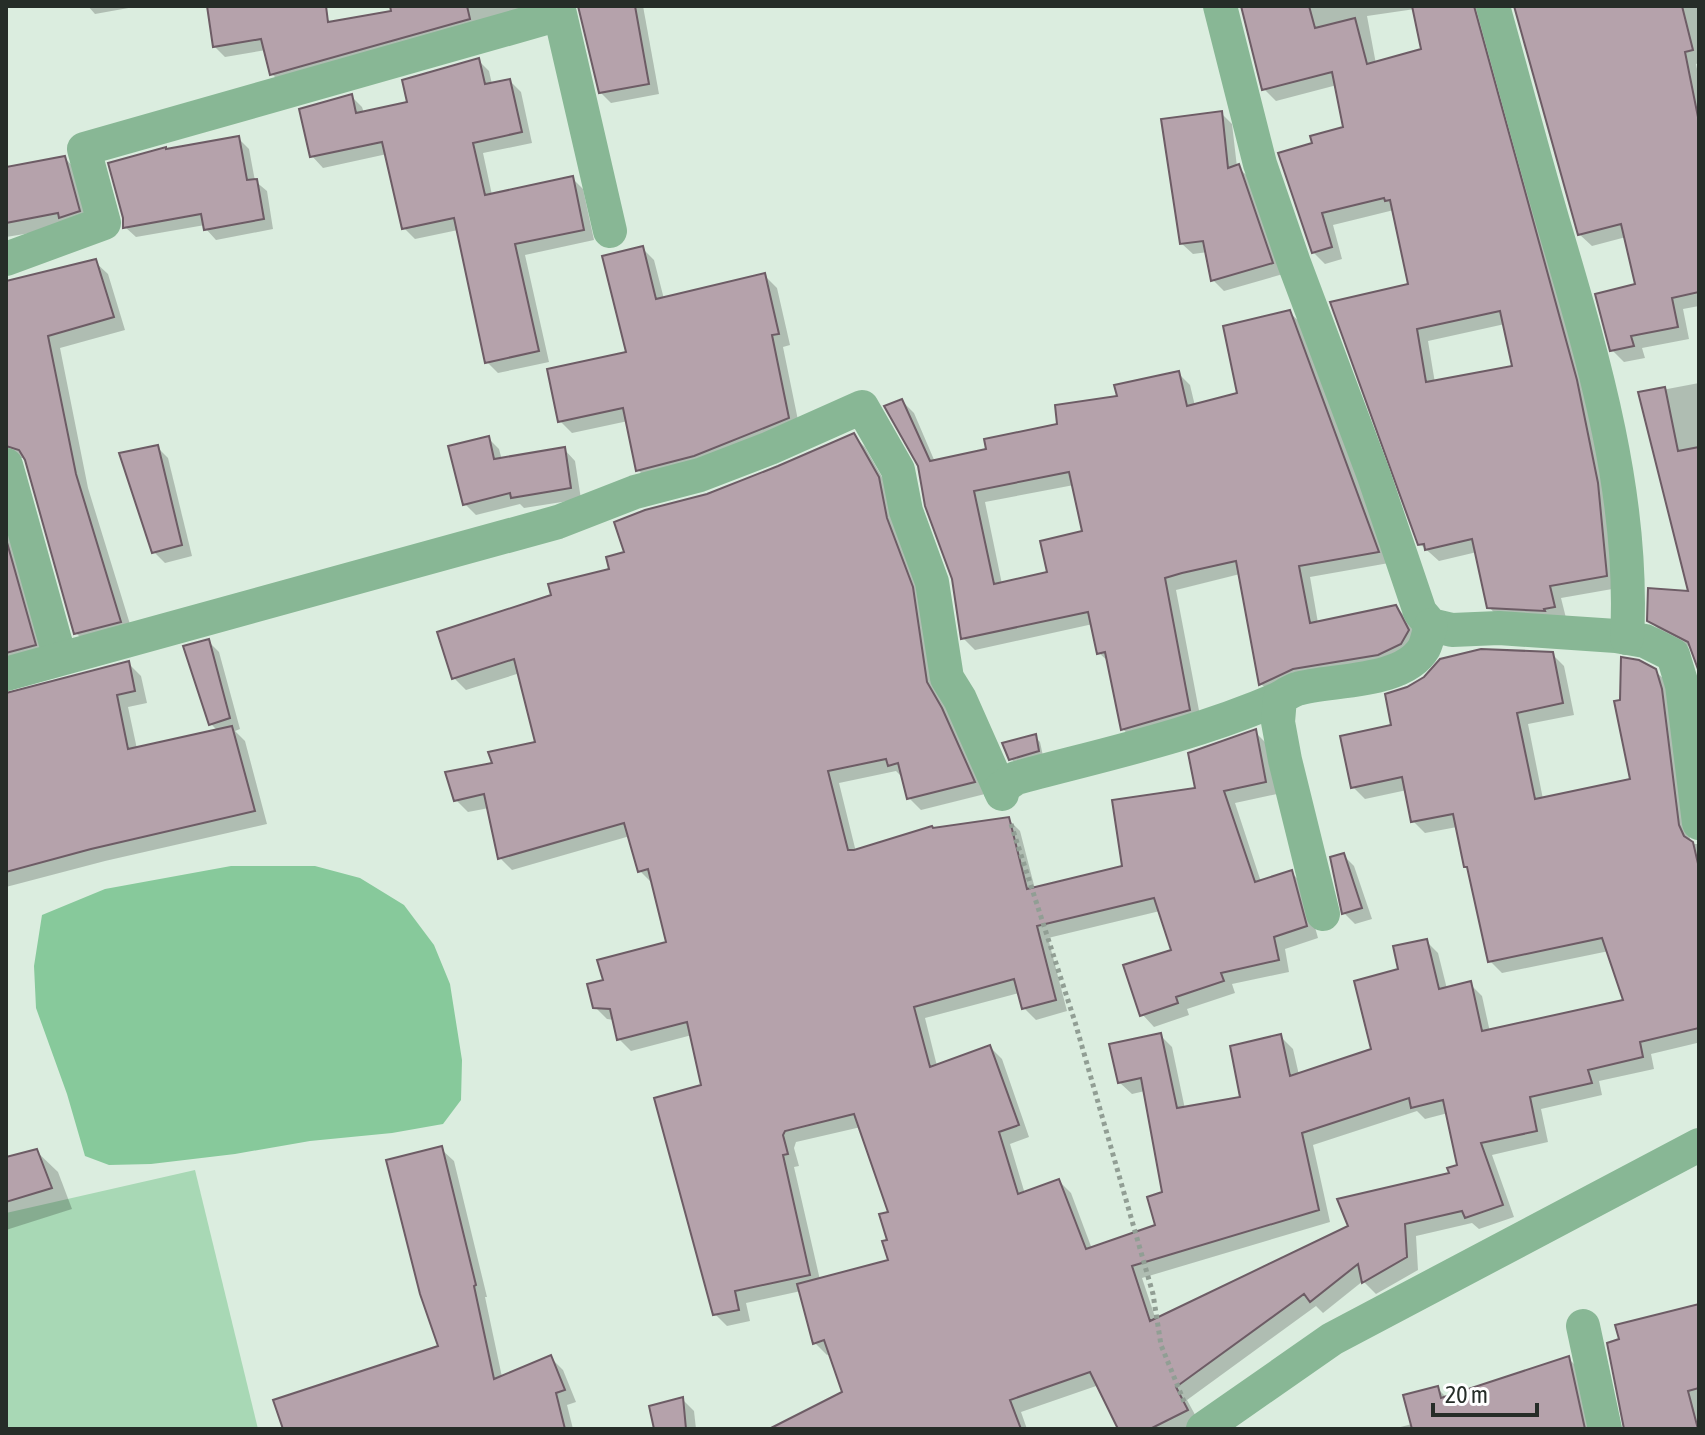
<svg xmlns="http://www.w3.org/2000/svg" width="1705" height="1435" font-family="'Asap Condensed',sans-serif">
<style>
.green{fill:#a8d8b5}
.water{fill:#87c99b}
.shadow{fill:#0003;fill-rule:evenodd}
.building{fill:#b5a2ab;stroke:#6d5c65;stroke-width:2;fill-rule:evenodd}
.lines{fill:none;stroke-linecap:round;stroke-linejoin:round}
.path{stroke:#919e94;stroke-width:5;stroke-dasharray:4 4;stroke-linecap:butt}
.minor{stroke:#88b795;stroke-width:34}
</style>
<rect width="100%" height="100%" fill="#dbeddf"/>
<path class="green" d="M 195,1170 L 258,1429 L 6,1429 L 6,1213 Z"/>
<path class="water" d="M 231,866 L 315,866 L 360,878 L 404,905 L 434,945 L 450,984 L 462,1060 L 461,1100 L 443,1124 L 392,1133 L 310,1141 L 235,1154 L 151,1164 L 109,1165 L 85,1156 L 67,1094 L 36,1008 L 34,966 L 42,915 L 105,889 Z"/>
<g class="shadow">
<path d="M 88,6 L 134,6 L 134,7 L 95,14 Z"/>
<path d="M 208,6 L 277,6 L 283,32 L 393,13 L 392,6 L 562,6 L 283,85 L 272,74 L 266,50 L 225,57 L 214,46 Z"/>
<path d="M 580,6 L 643,6 L 659,94 L 611,103 L 600,92 Z"/>
<path d="M 1243,6 L 1490,6 L 1600,445 L 1618,588 L 1561,598 L 1566,618 L 1501,620 L 1489,607 L 1477,552 L 1439,561 L 1420,544 L 1410,285 L 1394,210 L 1333,225 L 1342,259 L 1325,264 L 1313,252 L 1314,144 L 1345,129 L 1337,85 L 1276,101 L 1264,89 ZM 1415,9 L 1423,50 L 1376,64 L 1367,16 ZM 1505,324 L 1514,367 L 1435,383 L 1428,341 Z"/>
<path d="M 1516,6 L 1699,6 L 1699,63 L 1696,64 L 1699,79 L 1699,306 L 1683,309 L 1689,339 L 1642,348 L 1645,358 L 1624,362 L 1612,350 L 1637,286 L 1626,237 L 1592,246 L 1579,234 Z"/>
<path d="M 478,60 L 489,71 L 492,84 L 510,81 L 521,92 L 532,143 L 483,153 L 492,195 L 572,178 L 583,189 L 594,240 L 525,255 L 549,362 L 498,373 L 487,362 L 458,230 L 415,239 L 404,228 L 387,154 L 323,168 L 312,156 L 351,96 L 362,107 L 364,113 L 409,103 Z"/>
<path d="M 1221,113 L 1232,124 L 1237,167 L 1250,178 L 1283,274 L 1224,291 L 1213,280 L 1208,252 L 1193,254 L 1181,243 Z"/>
<path d="M 238,138 L 249,149 L 255,181 L 267,191 L 273,229 L 216,240 L 206,229 L 205,225 L 136,237 L 125,227 Z"/>
<path d="M 65,158 L 77,171 L 92,223 L 6,237 L 6,164 L 11,168 Z"/>
<path d="M 642,248 L 654,260 L 664,299 L 765,276 L 777,288 L 790,345 L 783,347 L 800,430 L 650,482 L 638,470 L 628,421 L 572,433 L 560,421 L 629,354 Z"/>
<path d="M 95,262 L 108,274 L 125,330 L 60,348 L 88,488 L 133,634 L 89,646 L 76,633 L 27,458 L 13,458 L 6,463 L 6,281 L 9,283 Z"/>
<path d="M 1290,313 L 1302,324 L 1389,563 L 1310,577 L 1318,623 L 1396,607 L 1408,619 L 1420,643 L 1412,656 L 1273,695 L 1261,684 L 1240,574 L 1176,590 L 1201,721 L 1134,741 L 1123,729 L 1110,663 L 1099,653 L 1093,624 L 975,650 L 963,638 L 954,578 L 902,401 L 914,413 L 935,462 L 988,451 L 1060,426 L 1178,373 L 1190,385 L 1195,406 L 1240,394 ZM 1074,485 L 1085,533 L 1049,574 L 1002,584 L 985,502 Z"/>
<path d="M 1699,383 L 1699,667 L 1692,648 L 1662,633 L 1649,620 L 1690,593 L 1641,394 Z"/>
<path d="M 853,435 L 865,447 L 890,491 L 924,601 L 954,723 L 985,794 L 921,810 L 909,798 L 902,777 L 896,771 L 839,783 L 856,852 L 1008,819 L 1020,831 L 1035,889 L 1125,868 L 1197,789 L 1255,732 L 1267,744 L 1277,794 L 1235,803 L 1261,882 L 1291,872 L 1303,884 L 1318,938 L 1285,949 L 1289,972 L 1232,984 L 1235,993 L 1187,1009 L 1189,1015 L 1154,1027 L 1142,1014 L 1174,951 L 1160,911 L 1048,938 L 1067,1011 L 1036,1020 L 1024,1008 L 1019,993 L 925,1018 L 937,1066 L 990,1047 L 1002,1059 L 1029,1137 L 1010,1144 L 1025,1194 L 1059,1181 L 1071,1193 L 1092,1249 L 1158,1227 L 1164,1194 L 1145,1091 L 1132,1094 L 1119,1082 L 1160,1035 L 1172,1047 L 1185,1109 L 1243,1099 L 1281,1037 L 1293,1049 L 1299,1075 L 1373,1051 L 1400,971 L 1426,941 L 1438,953 L 1447,989 L 1470,984 L 1482,996 L 1490,1032 L 1626,1001 L 1609,951 L 1502,973 L 1490,961 L 1470,871 L 1466,866 L 1457,827 L 1425,833 L 1413,821 L 1407,790 L 1365,799 L 1353,787 L 1393,727 L 1552,654 L 1564,666 L 1574,715 L 1528,724 L 1543,799 L 1633,780 L 1622,702 L 1655,671 L 1668,683 L 1674,703 L 1690,839 L 1692,844 L 1699,844 L 1699,1050 L 1697,1043 L 1651,1054 L 1654,1069 L 1599,1081 L 1602,1095 L 1541,1109 L 1548,1142 L 1492,1155 L 1514,1217 L 1479,1229 L 1472,1223 L 1416,1236 L 1418,1270 L 1376,1294 L 1363,1281 L 1323,1313 L 1316,1306 L 1187,1400 L 1199,1422 L 1185,1429 L 1120,1429 L 1099,1385 L 1021,1412 L 1027,1429 L 792,1429 L 844,1393 L 831,1353 L 827,1355 L 814,1342 L 801,1291 L 746,1303 L 750,1321 L 727,1326 L 715,1314 L 704,1086 L 692,1035 L 631,1051 L 619,1039 L 614,1020 L 607,1019 L 595,1007 L 605,982 L 668,944 L 652,883 L 640,871 L 630,836 L 512,870 L 500,858 L 489,808 L 468,812 L 456,800 L 494,764 L 537,743 L 520,673 L 466,690 L 454,678 L 439,633 L 553,596 L 612,570 L 626,554 L 708,496 ZM 1417,1111 L 1425,1119 L 1448,1113 L 1460,1166 L 1452,1174 L 1350,1227 L 1156,1320 L 1142,1278 L 1330,1222 L 1313,1145 ZM 861,1127 L 890,1213 L 891,1262 L 820,1280 L 794,1167 L 799,1166 L 794,1148 L 796,1142 Z"/>
<path d="M 488,438 L 499,449 L 502,460 L 564,449 L 575,461 L 581,499 L 524,508 L 520,504 L 476,515 L 465,504 Z"/>
<path d="M 157,447 L 168,458 L 192,556 L 165,563 L 154,552 Z"/>
<path d="M 6,511 L 47,658 L 6,671 Z"/>
<path d="M 208,641 L 219,652 L 240,729 L 235,731 L 245,741 L 267,824 L 105,861 L 6,887 L 6,695 L 128,663 L 141,676 L 147,703 L 128,707 L 137,749 L 218,731 L 211,724 Z"/>
<path d="M 1035,737 L 1040,742 L 1043,756 L 1016,764 L 1010,758 Z"/>
<path d="M 1343,855 L 1354,866 L 1372,919 L 1355,924 L 1344,913 Z"/>
<path d="M 441,1149 L 454,1161 L 487,1297 L 485,1297 L 502,1377 L 551,1358 L 563,1370 L 576,1402 L 567,1405 L 573,1429 L 285,1429 L 441,1348 Z"/>
<path d="M 36,1151 L 58,1172 L 72,1209 L 6,1230 L 6,1159 Z"/>
<path d="M 1699,1325 L 1699,1429 L 1644,1429 Z"/>
<path d="M 1568,1358 L 1582,1372 L 1595,1429 L 1393,1429 L 1412,1424 L 1437,1388 L 1447,1398 Z"/>
<path d="M 682,1399 L 694,1411 L 696,1429 L 656,1429 Z"/>
</g>
<g class="building">
<path d="M 207,6 L 326,6 L 328,22 L 391,11 L 390,6 L 467,6 L 470,19 L 270,75 L 261,39 L 213,47 Z"/>
<path d="M 578,6 L 635,6 L 649,84 L 599,93 Z"/>
<path d="M 1241,6 L 1309,6 L 1315,28 L 1355,18 L 1367,64 L 1421,49 L 1412,6 L 1474,6 L 1577,380 L 1598,483 L 1607,576 L 1550,586 L 1555,607 L 1544,609 L 1545,611 L 1487,608 L 1472,539 L 1425,550 L 1424,544 L 1418,545 L 1330,302 L 1408,284 L 1390,200 L 1385,201 L 1384,198 L 1322,213 L 1332,247 L 1312,253 L 1278,153 L 1312,143 L 1310,136 L 1343,127 L 1332,72 L 1262,90 ZM 1500,311 L 1512,366 L 1426,382 L 1417,329 Z"/>
<path d="M 1514,6 L 1682,6 L 1693,50 L 1685,52 L 1699,122 L 1699,292 L 1672,298 L 1678,327 L 1631,336 L 1634,346 L 1610,351 L 1595,294 L 1635,284 L 1621,224 L 1578,235 Z"/>
<path d="M 479,58 L 485,84 L 510,79 L 522,132 L 473,143 L 485,195 L 573,176 L 584,230 L 515,244 L 539,351 L 485,363 L 454,218 L 402,229 L 382,142 L 310,157 L 299,109 L 352,94 L 356,113 L 407,102 L 402,80 Z"/>
<path d="M 1222,111 L 1228,168 L 1239,164 L 1273,263 L 1211,281 L 1203,241 L 1180,244 L 1161,119 Z"/>
<path d="M 239,136 L 247,180 L 257,179 L 264,219 L 204,230 L 201,214 L 123,228 L 123,218 L 108,163 L 166,147 L 166,149 Z"/>
<path d="M 65,156 L 80,211 L 59,218 L 58,213 L 6,223 L 6,167 Z"/>
<path d="M 643,246 L 656,299 L 765,273 L 779,334 L 772,335 L 789,418 L 694,456 L 636,471 L 623,408 L 558,422 L 547,369 L 626,352 L 602,256 Z"/>
<path d="M 96,259 L 114,317 L 48,336 L 76,474 L 121,622 L 74,634 L 25,460 L 19,450 L 6,446 L 6,281 Z"/>
<path d="M 1290,310 L 1379,552 L 1299,566 L 1310,623 L 1396,605 L 1409,630 L 1401,644 L 1378,655 L 1293,669 L 1259,685 L 1236,561 L 1182,573 L 1165,578 L 1190,710 L 1121,730 L 1105,652 L 1097,654 L 1088,612 L 961,639 L 952,579 L 925,506 L 918,466 L 884,406 L 902,399 L 930,461 L 986,449 L 984,439 L 1057,424 L 1055,405 L 1117,396 L 1114,385 L 1179,371 L 1187,406 L 1237,393 L 1223,326 ZM 1069,472 L 1082,531 L 1040,541 L 1047,572 L 994,584 L 974,491 Z"/>
<path d="M 1665,387 L 1678,451 L 1699,447 L 1699,672 L 1688,642 L 1647,621 L 1648,588 L 1688,591 L 1638,392 Z"/>
<path d="M 854,433 L 879,477 L 887,518 L 913,587 L 927,682 L 942,708 L 975,782 L 907,799 L 898,763 L 888,766 L 886,759 L 828,771 L 848,850 L 854,850 L 932,826 L 933,828 L 1009,817 L 1027,889 L 1122,866 L 1112,800 L 1195,788 L 1188,753 L 1256,729 L 1266,782 L 1224,791 L 1255,882 L 1292,870 L 1307,926 L 1274,937 L 1279,960 L 1221,973 L 1224,981 L 1176,997 L 1178,1003 L 1140,1016 L 1123,965 L 1171,950 L 1154,898 L 1037,926 L 1056,1000 L 1022,1009 L 1014,979 L 914,1007 L 930,1067 L 990,1045 L 1019,1125 L 999,1132 L 1018,1194 L 1059,1179 L 1086,1249 L 1155,1225 L 1147,1197 L 1162,1192 L 1141,1078 L 1118,1083 L 1109,1044 L 1161,1033 L 1177,1108 L 1240,1097 L 1230,1046 L 1281,1034 L 1290,1076 L 1371,1049 L 1354,981 L 1398,969 L 1393,946 L 1427,939 L 1439,989 L 1471,981 L 1482,1031 L 1623,1000 L 1602,938 L 1488,962 L 1467,867 L 1464,867 L 1453,814 L 1411,822 L 1402,777 L 1351,788 L 1340,736 L 1391,725 L 1385,694 L 1407,687 L 1424,677 L 1440,659 L 1481,649 L 1553,652 L 1563,703 L 1517,713 L 1535,799 L 1630,779 L 1614,701 L 1620,700 L 1621,657 L 1639,660 L 1656,669 L 1662,689 L 1679,825 L 1684,836 L 1693,842 L 1699,868 L 1699,1028 L 1640,1042 L 1643,1057 L 1588,1070 L 1592,1083 L 1530,1097 L 1537,1131 L 1481,1143 L 1503,1205 L 1465,1218 L 1462,1211 L 1405,1224 L 1407,1257 L 1362,1283 L 1358,1264 L 1310,1302 L 1304,1294 L 1176,1387 L 1188,1410 L 1150,1429 L 1118,1429 L 1090,1372 L 1010,1400 L 1021,1429 L 769,1429 L 842,1392 L 824,1340 L 813,1344 L 797,1284 L 888,1260 L 882,1241 L 887,1240 L 879,1214 L 888,1212 L 854,1114 L 785,1131 L 783,1135 L 788,1154 L 783,1155 L 810,1275 L 735,1291 L 739,1310 L 713,1315 L 654,1098 L 701,1085 L 687,1022 L 617,1040 L 610,1009 L 593,1008 L 587,984 L 603,980 L 597,960 L 666,942 L 648,869 L 638,872 L 624,823 L 498,859 L 484,794 L 454,801 L 445,772 L 492,763 L 488,752 L 535,742 L 514,659 L 452,679 L 437,632 L 551,595 L 548,584 L 609,569 L 606,557 L 624,552 L 614,522 L 645,510 L 707,494 L 778,466 ZM 1409,1098 L 1411,1108 L 1443,1100 L 1457,1165 L 1447,1168 L 1449,1173 L 1337,1199 L 1348,1226 L 1150,1321 L 1132,1266 L 1319,1210 L 1302,1133 Z"/>
<path d="M 489,436 L 494,459 L 565,447 L 571,488 L 511,498 L 510,493 L 463,505 L 448,446 Z"/>
<path d="M 158,445 L 182,545 L 152,553 L 119,453 Z"/>
<path d="M 6,539 L 36,645 L 6,653 Z"/>
<path d="M 209,639 L 230,718 L 209,725 L 183,646 Z"/>
<path d="M 129,661 L 135,691 L 117,695 L 128,749 L 232,726 L 255,811 L 91,849 L 6,872 L 6,693 Z"/>
<path d="M 1036,734 L 1039,751 L 1009,760 L 1002,743 Z"/>
<path d="M 1344,853 L 1362,908 L 1342,914 L 1330,857 Z"/>
<path d="M 442,1146 L 476,1285 L 474,1286 L 494,1379 L 551,1355 L 565,1390 L 556,1393 L 565,1429 L 283,1429 L 273,1400 L 438,1346 L 420,1294 L 386,1160 Z"/>
<path d="M 37,1149 L 52,1188 L 6,1202 L 6,1157 Z"/>
<path d="M 1699,1304 L 1699,1388 L 1688,1391 L 1698,1429 L 1624,1429 L 1607,1343 L 1619,1339 L 1615,1325 Z"/>
<path d="M 1569,1356 L 1585,1429 L 1412,1429 L 1403,1395 L 1438,1386 L 1441,1398 Z"/>
<path d="M 683,1397 L 686,1429 L 654,1429 L 649,1406 Z"/>
</g>
<g class="lines">
<path class="path" d="M 1011,824 L 1075,1022 L 1153,1294 L 1161,1345 L 1185,1404"/>
<g class="minor">
<path d="M 1220,6 L 1260,164 L 1294,263 L 1374,476 L 1420,612 L 1431,625 L 1452,630 L 1499,628 L 1616,636 L 1645,641 L 1673,655 L 1682,685 L 1699,823"/>
<path d="M 1493,6 C 1513,78 1532,150 1553,222 C 1593,357 1635,496 1627,638"/>
<path d="M 6,259 L 104,223 L 84,149 L 560,14 L 610,231"/>
<path d="M 6,465 L 60,658"/>
<path d="M 6,674 L 558,522 L 635,492 L 700,475 L 770,448 L 862,407 L 898,470 L 906,511 L 932,582 L 947,678 L 960,699 L 1002,794"/>
<path d="M 1000,789 L 1016,778 C 1106,754 1195,735 1280,698"/>
<path d="M 1323,914 L 1285,760 L 1278,722 L 1280,698 C 1285,695 1291,691 1297,689 C 1331,679 1403,684 1424,648 C 1427,642 1429,632 1431,625"/>
<path d="M 1583,1326 L 1605,1429"/>
<path d="M 1203,1429 L 1332,1339 L 1699,1145"/>
</g>
</g>
<rect width="1705" height="1435" fill="none" stroke="#262d28" stroke-width="16"/>
<path d="M1433 1403v12h104v-12" fill="none" stroke="#262d28" stroke-width="4"/>
<text x="1445" y="1403" font-size="24" fill="#262d28" stroke="#ffffff" stroke-width="6" paint-order="stroke">20 m</text>
</svg>
